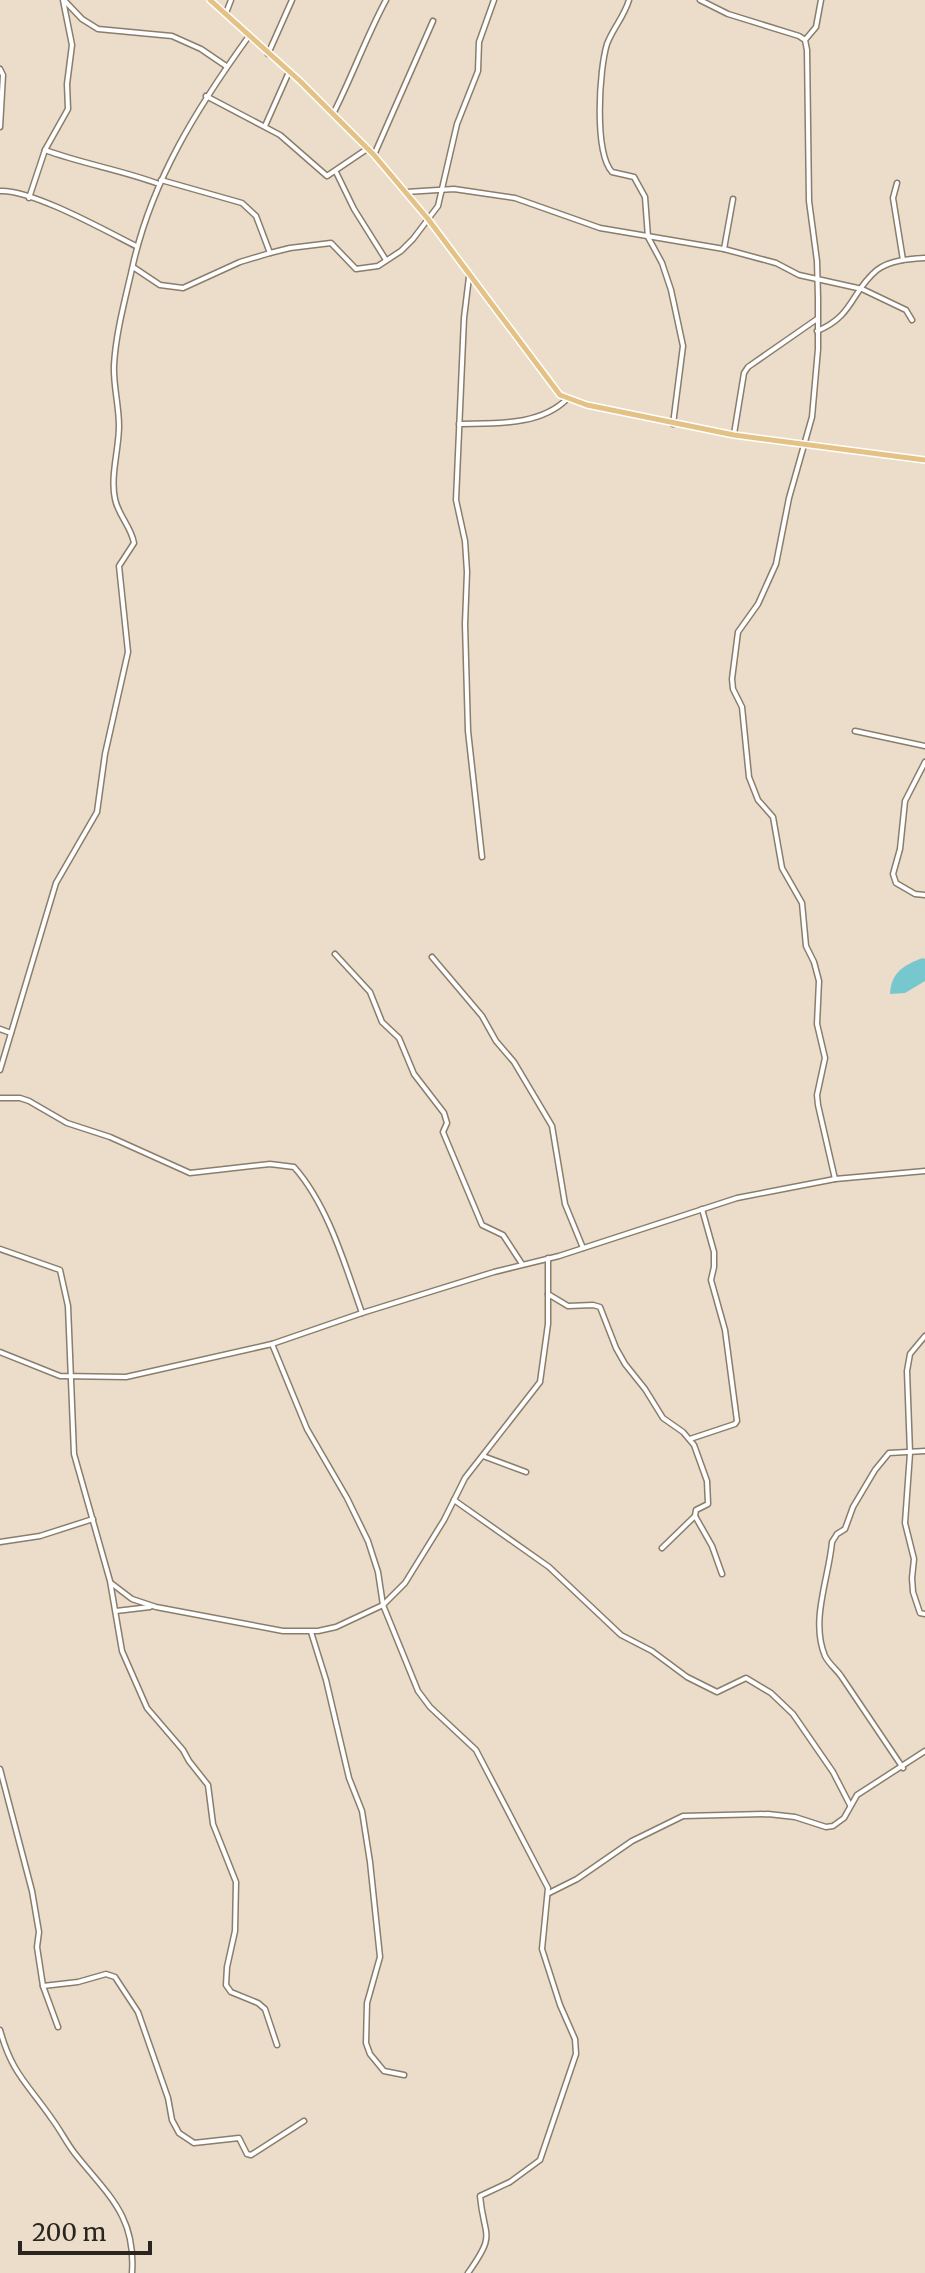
<svg xmlns="http://www.w3.org/2000/svg" width="925" height="2273" font-family="Merriweather,serif">
<style>
.water{fill:#77c7cf}
.lines{fill:none;stroke-linecap:round;stroke-linejoin:round}
.minor-casing{stroke:#8a7d6b;stroke-width:7}
.major-casing{stroke:#fff;stroke-width:8}
.minor{stroke:#fff;stroke-width:4}
.major{stroke:#e4c286;stroke-width:5}
</style>
<rect width="100%" height="100%" fill="#ebddc9"/>
<path class="water" d="M 923,958 L 925,959 L 925,981 L 905,993 L 890,994 C 891,973 903,965 923,958 Z"/>
<g class="lines">
<defs>
<g id="minor">
<path d="M 64,0 L 82,19 L 98,29 L 172,36 L 201,49 L 226,66"/>
<path d="M 629,0 C 624,17 613,28 607,44 C 599,70 594,152 612,172 L 634,177 L 645,197 L 648,237 L 662,263 L 671,290 L 683,346 L 673,424"/>
<path d="M 700,0 L 728,14 L 799,36 L 805,40 L 807,50 L 809,201 L 817,261 L 818,298 L 818,349 L 812,417 L 789,498 L 776,564 L 758,604 L 738,632 L 732,679 L 733,689 L 742,707 L 749,777 L 758,800 L 773,817 L 782,868 L 802,903 L 806,946 L 814,962 L 819,981 L 817,1024 L 825,1058 L 817,1095 L 818,1105 L 835,1179"/>
<path d="M 226,13 L 231,0"/>
<path d="M 805,40 L 816,27 L 821,0"/>
<path d="M 268,54 L 292,0"/>
<path d="M 0,69 L 3,75 L 0,127"/>
<path d="M 206,96 L 280,135 L 327,176 L 367,149"/>
<path d="M 333,114 C 352,77 366,37 386,0"/>
<path d="M 265,126 L 289,72"/>
<path d="M 45,150 C 83,164 122,170 159,184"/>
<path d="M 374,155 L 433,21"/>
<path d="M 336,172 L 354,209 L 386,260"/>
<path d="M 161,180 L 242,203 L 256,216 L 270,253"/>
<path d="M 897,183 L 893,198 L 903,260"/>
<path d="M 0,191 C 31,189 106,231 136,246"/>
<path d="M 406,192 L 454,189 L 515,198 L 600,228 L 724,249 L 776,263 L 799,275 L 862,289 L 906,310 L 912,320"/>
<path d="M 29,198 L 45,150 L 68,109 L 67,84 L 72,45 L 63,0"/>
<path d="M 724,249 L 733,199"/>
<path d="M 133,267 L 160,285 L 183,288 L 240,262 L 270,253 L 290,248 L 331,243 L 356,269 L 378,266 L 401,251 L 413,239 L 438,206 L 457,124 L 478,71 L 479,42 L 494,0"/>
<path d="M 469,277 L 464,318 L 456,500 L 465,541 L 467,572 L 465,624 L 468,731 L 482,857"/>
<path d="M 817,331 C 854,316 851,291 877,270 C 890,260 909,259 925,258"/>
<path d="M 459,424 C 496,423 540,426 567,399"/>
<path d="M 734,434 L 744,373 L 748,367 L 817,319"/>
<path d="M 855,731 L 925,746"/>
<path d="M 925,762 L 905,801 L 900,849 L 893,874 L 896,883 L 915,894 L 925,895"/>
<path d="M 335,954 L 370,992 L 382,1022 L 399,1038 L 414,1074 L 444,1113 L 447,1123 L 443,1132 L 482,1225 L 503,1235 L 522,1264"/>
<path d="M 432,957 L 482,1016 L 496,1041 L 514,1062 L 552,1126 L 565,1204 L 583,1248"/>
<path d="M 0,1029 L 11,1033"/>
<path d="M 0,1070 L 56,883 L 97,812 L 105,754 L 128,652 L 119,566 L 134,543 C 131,526 118,515 115,499 C 110,476 119,449 119,426 C 119,405 113,385 114,365 C 116,332 125,300 132,269 C 151,181 197,108 249,36"/>
<path d="M 0,1098 L 20,1098 L 29,1101 L 67,1123 L 110,1137 L 190,1173 L 270,1164 L 294,1167 C 328,1205 345,1265 362,1313"/>
<path d="M 0,1249 L 60,1270 L 68,1306 L 74,1454 L 110,1581 L 122,1651 L 147,1708 L 183,1750 L 189,1761 L 208,1785 L 213,1824 L 236,1882 L 235,1931 L 227,1967 L 226,1985 L 231,1992 L 258,2003 L 265,2009 L 277,2045"/>
<path d="M 548,1294 L 568,1306 L 593,1305 L 600,1307 L 616,1348 L 625,1364 L 645,1389 L 663,1418 L 683,1432 L 694,1445 L 707,1481 L 708,1504 L 696,1510 L 695,1516 L 712,1546 L 722,1574"/>
<path d="M 925,1336 L 910,1354 L 907,1371 L 910,1453 L 905,1523 L 914,1559 L 912,1578 L 913,1592 L 920,1613 L 925,1614"/>
<path d="M 272,1344 L 307,1429 L 347,1498 L 368,1541 L 378,1572 L 383,1605 L 418,1691 L 430,1707 L 476,1750 L 548,1888 L 542,1949 L 560,2005 L 575,2039 L 576,2054 L 540,2160 L 510,2182 L 480,2196 C 484,2239 497,2232 468,2273"/>
<path d="M 0,1352 L 60,1376 L 126,1377 L 272,1344 L 362,1313 L 494,1272 L 559,1256 L 737,1198 L 835,1179 L 925,1171"/>
<path d="M 690,1439 L 735,1424 L 737,1421 L 725,1330 L 711,1280 L 714,1267 L 714,1252 L 702,1209"/>
<path d="M 483,1456 L 526,1472"/>
<path d="M 454,1500 L 549,1567 L 621,1635 L 652,1651 L 687,1677 L 717,1692 L 746,1678 L 771,1693 L 793,1714 L 833,1772 L 850,1805"/>
<path d="M 0,1542 L 40,1536 L 93,1519"/>
<path d="M 662,1548 L 695,1516"/>
<path d="M 111,1583 L 132,1599 L 156,1607 L 283,1631 L 318,1631 L 336,1627 L 383,1605 L 405,1583 L 444,1520 L 465,1478 L 540,1382 L 548,1324 L 548,1258"/>
<path d="M 116,1611 L 150,1607"/>
<path d="M 311,1632 L 326,1680 L 349,1778 L 362,1811 L 370,1862 L 380,1957 L 367,2003 L 366,2043 L 370,2054 L 384,2071 L 404,2075"/>
<path d="M 903,1768 L 841,1676 C 836,1669 829,1664 825,1656 C 810,1620 829,1578 832,1542 L 837,1534 L 845,1529 L 853,1507 L 875,1470 L 889,1453 L 925,1451"/>
<path d="M 0,1769 L 32,1891 L 39,1932 L 37,1947 L 43,1986 L 58,2027"/>
<path d="M 549,1893 L 577,1879 L 632,1841 L 683,1816 L 768,1814 L 795,1817 L 826,1827 L 833,1826 L 844,1818 L 857,1795 L 925,1751"/>
<path d="M 43,1986 L 78,1982 L 106,1974 L 115,1977 L 138,2012 L 168,2098 L 172,2120 L 179,2133 L 194,2143 L 239,2138 L 247,2154 L 251,2155 L 304,2121"/>
<path d="M 0,2030 C 12,2074 28,2084 52,2119 C 61,2131 67,2144 76,2155 C 108,2195 136,2216 132,2273"/>
</g>
<path id="major" d="M 210,0 L 300,81 L 374,155 L 428,219 L 560,395 L 587,405 L 734,435 L 925,460"/>
</defs>
<use href="#minor" class="minor-casing"/>
<use href="#major" class="major-casing"/>
<use href="#minor" class="minor"/>
<use href="#major" class="major"/>
</g>
<path d="M20 2241v12h130v-12" fill="none" stroke="#2a251e" stroke-width="4"/>
<text x="32" y="2241" font-size="24" fill="#2a251e" stroke="#ebddc9" stroke-width="6" paint-order="stroke">200 m</text>
</svg>
